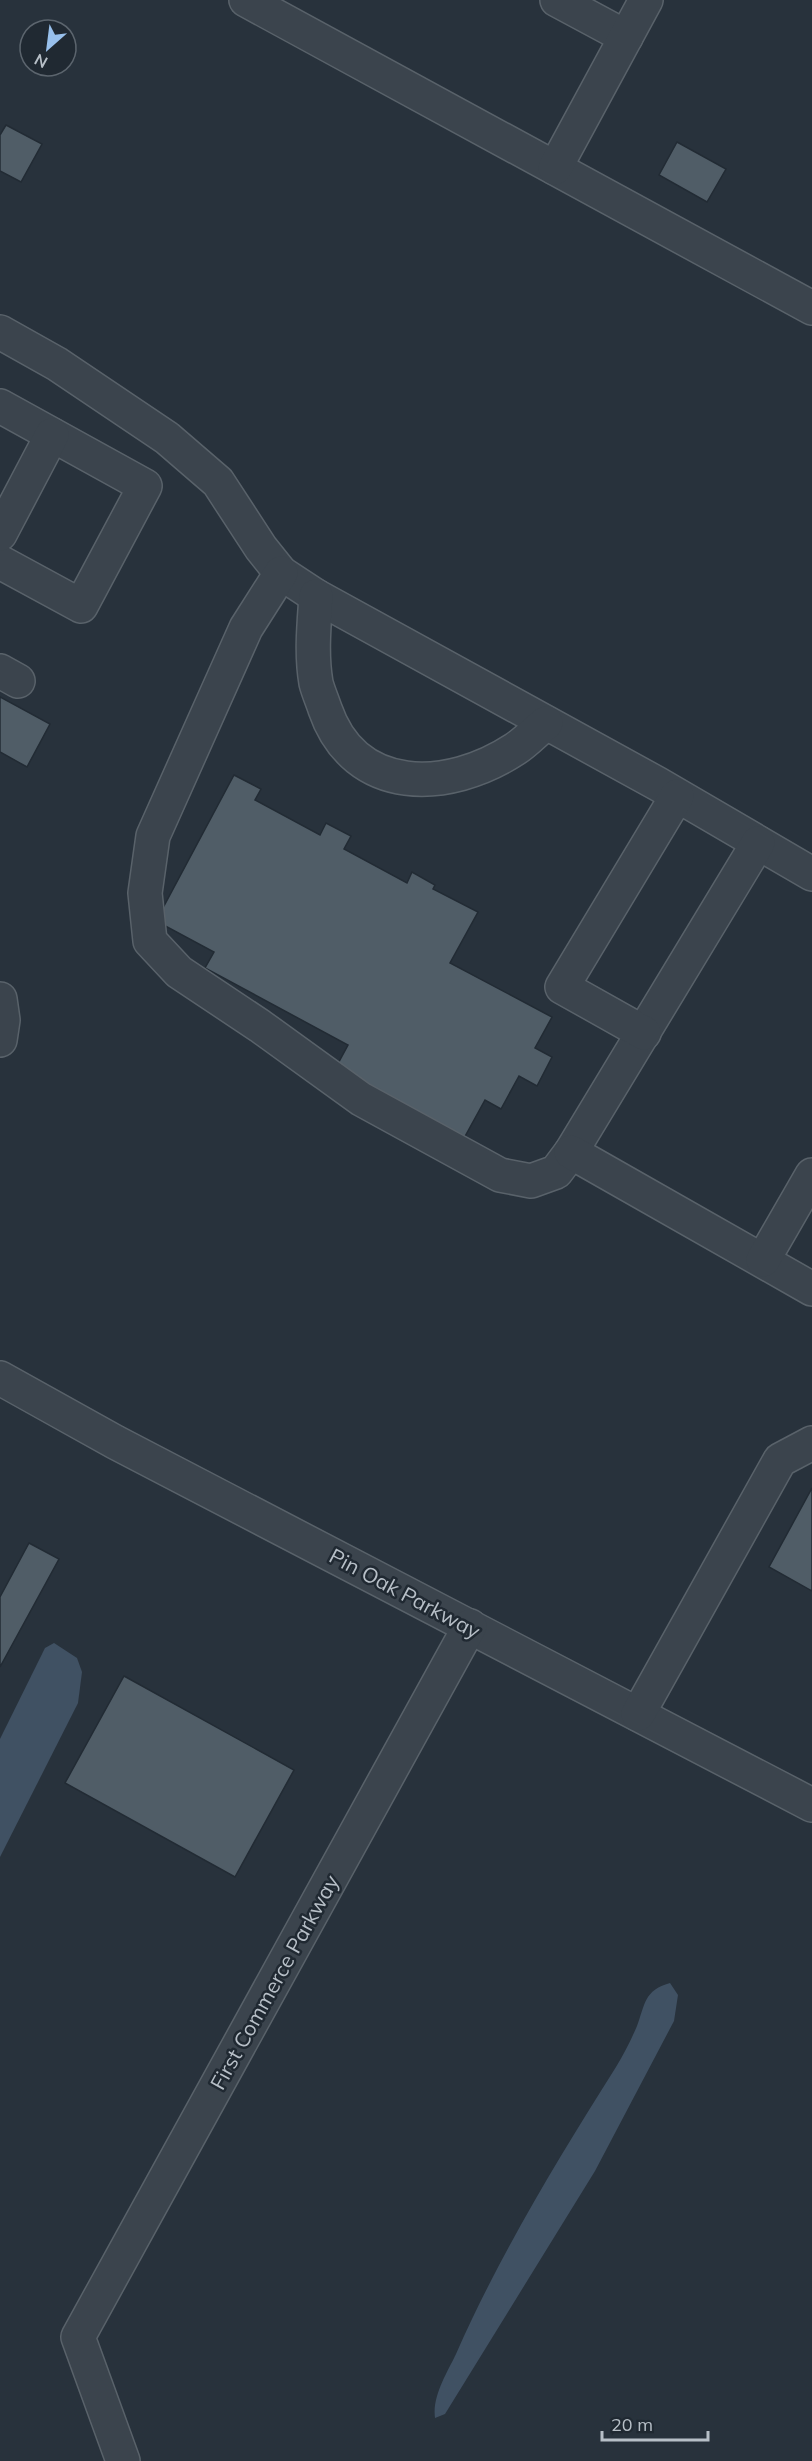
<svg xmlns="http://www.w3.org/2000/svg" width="812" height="2461" font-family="Mulish,sans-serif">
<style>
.water{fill:#405163}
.building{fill:#505d67;stroke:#222b34;stroke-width:1.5}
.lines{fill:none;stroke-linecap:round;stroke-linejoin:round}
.minor-casing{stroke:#59626a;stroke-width:36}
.minor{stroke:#3b444d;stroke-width:33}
.labels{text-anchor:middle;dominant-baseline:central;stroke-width:5;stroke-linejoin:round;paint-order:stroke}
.street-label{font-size:21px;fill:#b7bfc7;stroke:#202932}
</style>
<rect width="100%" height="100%" fill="#28323c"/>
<g class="water">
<path d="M 54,1643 L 77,1658 L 82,1672 L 78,1703 L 0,1857 L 0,1739 L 45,1648 Z"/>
<path d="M 670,1983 L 678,1995 L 674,2021 L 595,2171 L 445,2414 L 435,2418 C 432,2396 447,2373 456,2354 C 500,2254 558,2159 616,2067 C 624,2054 631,2040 637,2026 C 645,2005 644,1990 670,1983 Z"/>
</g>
<g class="building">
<path d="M 6,125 L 42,144 L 21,182 L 0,171 L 0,135 Z"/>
<path d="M 677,142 L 726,169 L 707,202 L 659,175 Z"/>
<path d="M 0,697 L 50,724 L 27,767 L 0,752 Z"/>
<path d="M 234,775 L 261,789 L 255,800 L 320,835 L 326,823 L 351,836 L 344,849 L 407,883 L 412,872 L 435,885 L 433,889 L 478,912 L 450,963 L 552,1017 L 535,1048 L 552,1057 L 537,1086 L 519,1076 L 501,1109 L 485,1100 L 463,1140 L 334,1071 L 348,1045 L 205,968 L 214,952 L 156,921 Z"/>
<path d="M 812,1488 L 812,1591 L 769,1567 Z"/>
<path d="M 29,1543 L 59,1559 L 0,1667 L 0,1597 Z"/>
<path d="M 124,1676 L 294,1770 L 235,1877 L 65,1783 Z"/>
</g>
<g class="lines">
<defs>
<g id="minor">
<path d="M 246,0 L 812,308"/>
<path d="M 557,0 L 626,37"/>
<path d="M 555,168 L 646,0"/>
<path d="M 0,332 L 57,364 L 167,438 L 218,482 L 261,548 L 281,573 L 316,596 L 658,784 L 812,874"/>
<path d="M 0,406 L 145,486 L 81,606 L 0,562"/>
<path d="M 0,534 L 52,435"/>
<path d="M 281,573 L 246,628 L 153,836 L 145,893 L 150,941 L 179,972 L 260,1026 L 361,1099 L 500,1175 L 531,1181 L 556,1172 L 571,1152 L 758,843"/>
<path d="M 316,596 C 314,625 311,654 316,683 C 318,691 322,700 325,709 C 355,796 448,793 515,749 C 526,742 536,731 546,723"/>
<path d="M 0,671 L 18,681"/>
<path d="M 0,999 L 3,1020 L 0,1040"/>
<path d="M 644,1033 L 562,987 L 677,796"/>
<path d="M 571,1152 L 812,1289"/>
<path d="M 763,1260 L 812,1175"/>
<path d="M 0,1378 L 115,1442 L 812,1805"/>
<path d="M 638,1714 L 780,1460 L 812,1443"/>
<path d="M 123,2461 L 78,2337 L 470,1626"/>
</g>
</defs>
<use href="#minor" class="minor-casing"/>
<use href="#minor" class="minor"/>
</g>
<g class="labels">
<g class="street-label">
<text transform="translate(405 1593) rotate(28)">Pin Oak Parkway</text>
<text transform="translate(274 1982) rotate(-61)">First Commerce Parkway</text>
</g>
</g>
<g transform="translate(48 48) rotate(208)"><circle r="28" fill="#202932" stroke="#5c656e" stroke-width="1.5"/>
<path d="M0-4.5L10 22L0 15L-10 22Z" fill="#98c0ec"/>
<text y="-9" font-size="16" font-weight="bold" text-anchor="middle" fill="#b7bfc7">N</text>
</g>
<path d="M602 2431v9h106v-9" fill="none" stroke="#b7bfc7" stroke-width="3"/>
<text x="611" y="2431" font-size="18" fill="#b7bfc7" stroke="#202932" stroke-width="4.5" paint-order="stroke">20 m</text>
</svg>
